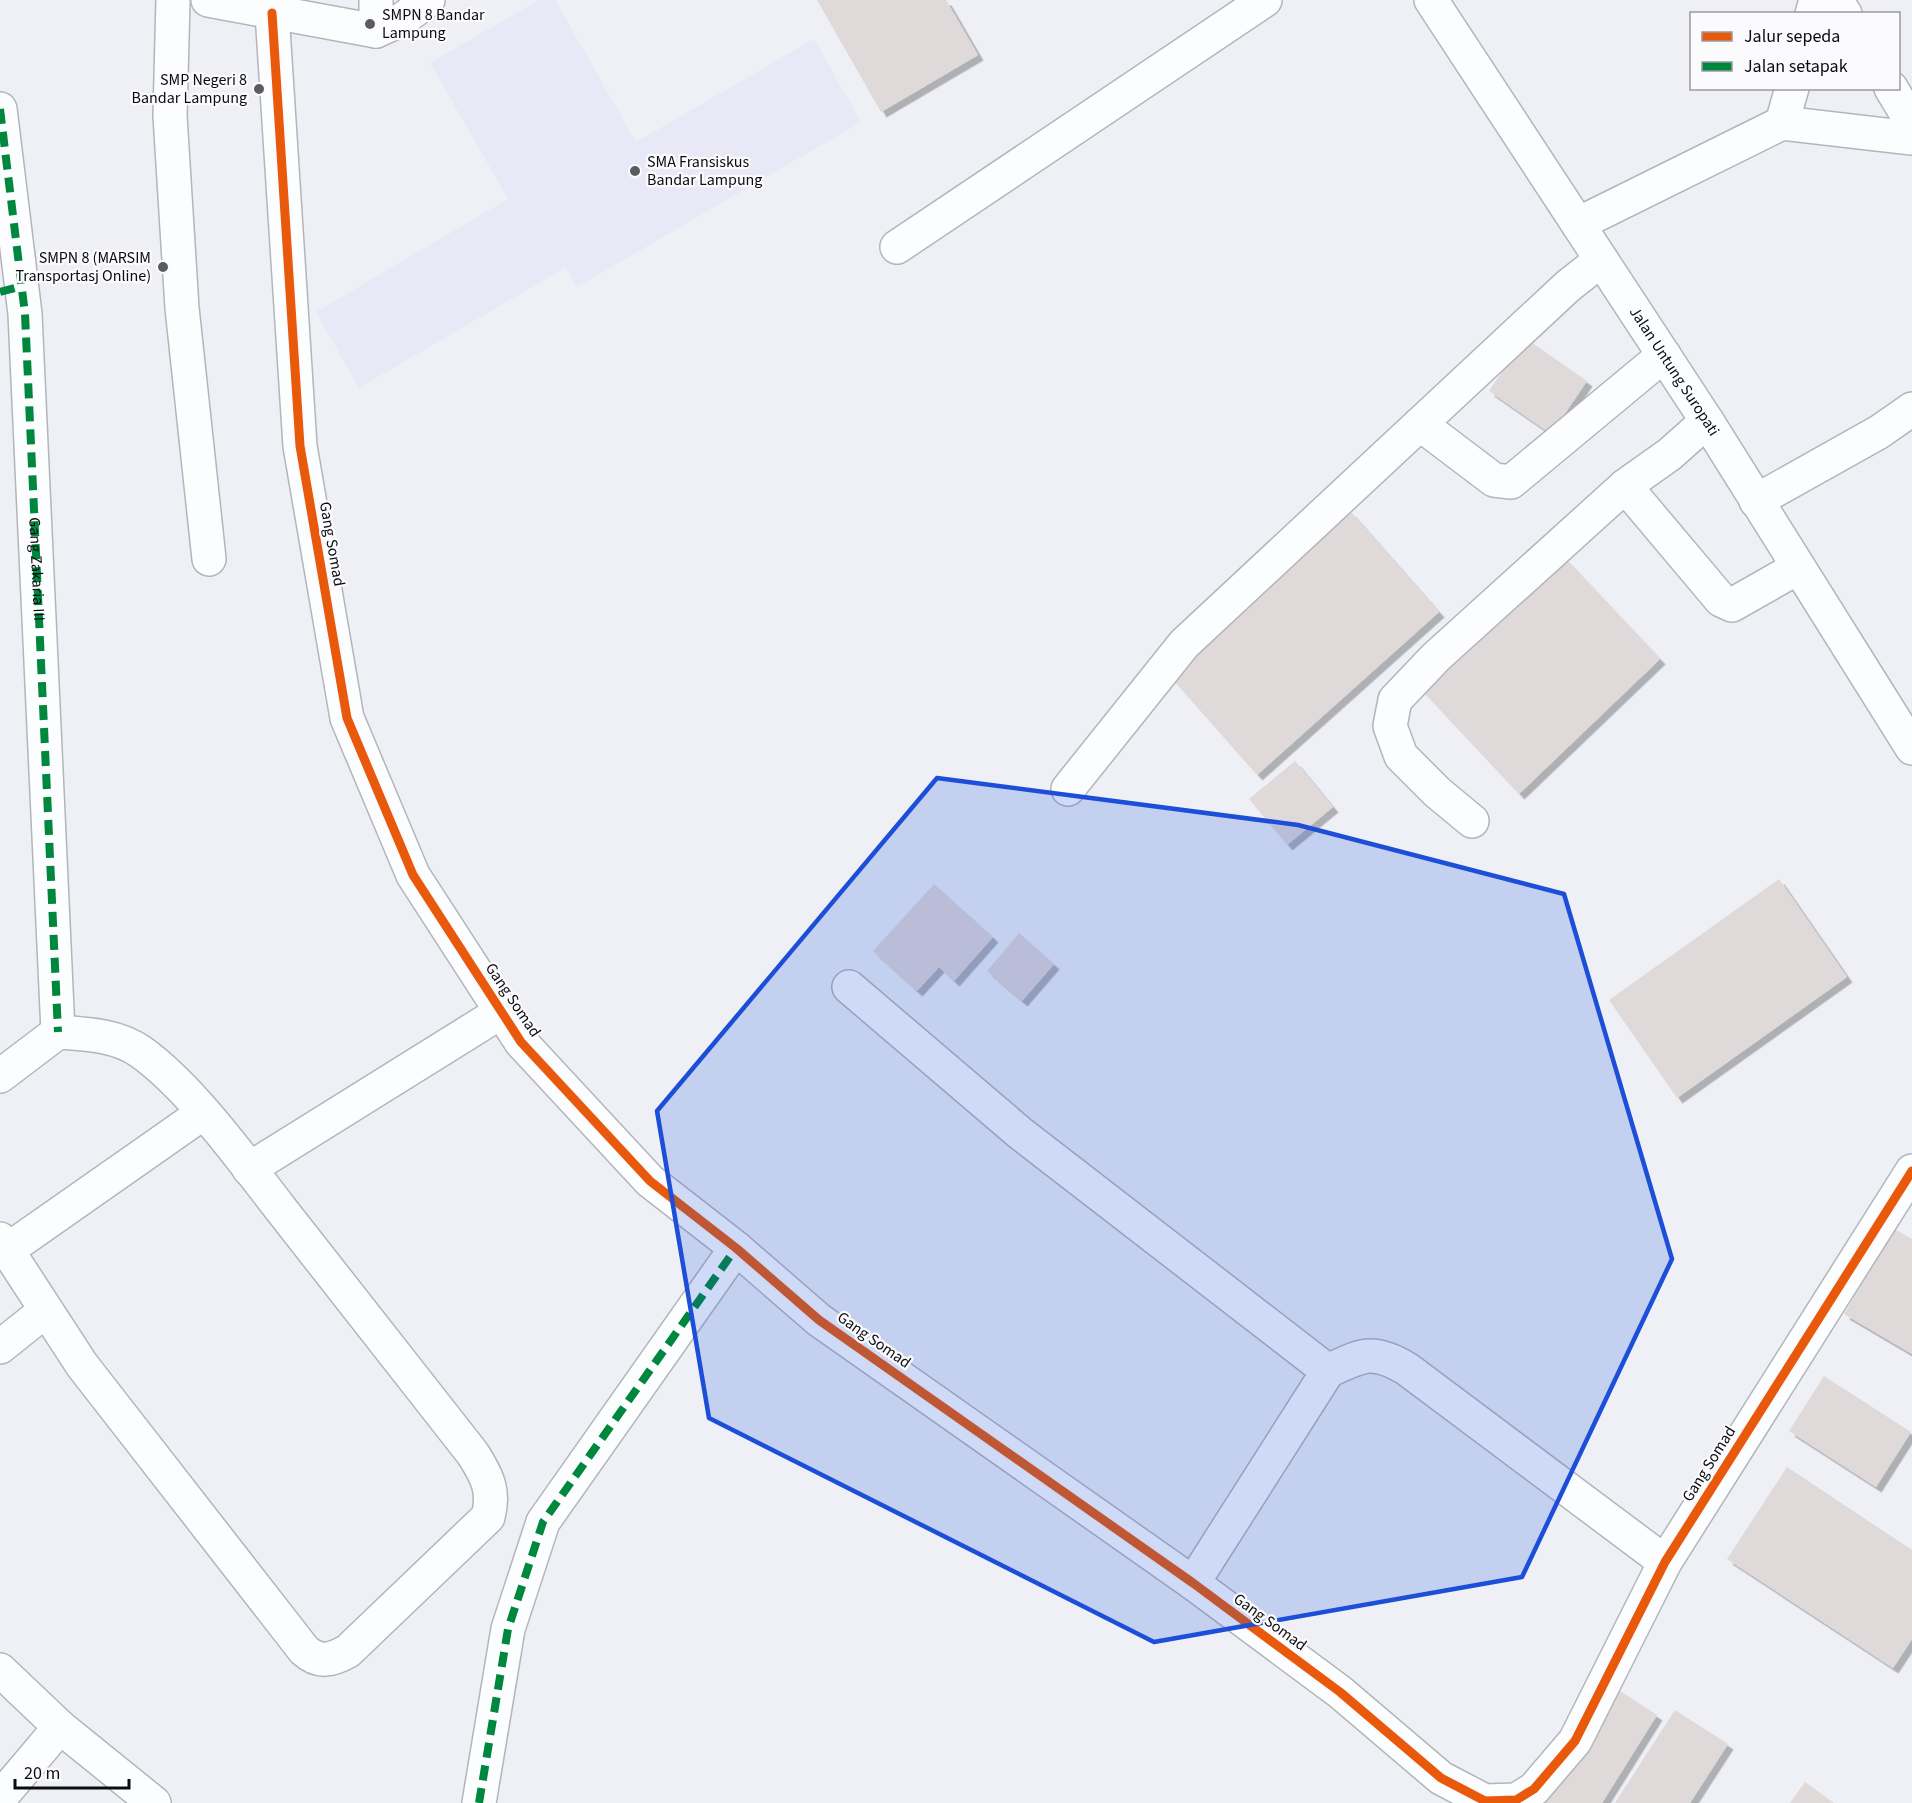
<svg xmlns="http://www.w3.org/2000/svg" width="1912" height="1803" font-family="'Source Sans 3',sans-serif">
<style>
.education{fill:#e9e8f7}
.building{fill:#e0d9d9;filter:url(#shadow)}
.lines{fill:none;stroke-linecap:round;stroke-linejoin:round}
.minor-casing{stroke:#b4b5ba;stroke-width:36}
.major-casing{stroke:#b4b5ba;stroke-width:36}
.minor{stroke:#fcfdfe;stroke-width:33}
.major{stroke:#fcfdfe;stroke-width:33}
.quiet{stroke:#00873e;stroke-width:8;stroke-dasharray:15 8;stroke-linecap:butt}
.cycleway-casing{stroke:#fbfbfd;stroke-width:13}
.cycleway{stroke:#e8590c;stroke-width:9}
.marked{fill:#1d4ed8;fill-opacity:0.2;stroke:#1d4ed8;stroke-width:4.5;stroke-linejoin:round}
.poi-dot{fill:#5a5c60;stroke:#fbfbfd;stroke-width:2}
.labels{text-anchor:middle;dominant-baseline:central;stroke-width:4.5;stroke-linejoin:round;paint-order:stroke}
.poi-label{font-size:16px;fill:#0b0c0f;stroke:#fbfbfd;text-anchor:start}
.street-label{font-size:16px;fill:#0b0c0f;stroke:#fbfbfd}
</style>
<defs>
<filter id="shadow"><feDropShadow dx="5.5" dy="5.5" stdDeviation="0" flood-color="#0004"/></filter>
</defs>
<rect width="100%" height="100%" fill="#eef0f6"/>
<path class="education" d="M 539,0 L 555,0 L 636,142 L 814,39 L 861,122 L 577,287 L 566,267 L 359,388 L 316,312 L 508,199 L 430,63 Z"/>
<g class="building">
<path d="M 817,0 L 946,0 L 978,55 L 881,112 Z"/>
<path d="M 1525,338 L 1587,381 L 1551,434 L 1489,391 Z"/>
<path d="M 1350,511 L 1439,612 L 1257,775 L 1168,674 Z"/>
<path d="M 1557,550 L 1660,659 L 1519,794 L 1416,684 Z"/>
<path d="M 1295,761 L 1333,807 L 1287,845 L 1249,799 Z"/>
<path d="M 1779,879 L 1847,977 L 1677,1098 L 1609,1000 Z"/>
<path d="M 934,884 L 993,937 L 954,981 L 939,967 L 917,991 L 873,951 Z"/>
<path d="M 1019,933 L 1054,964 L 1022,1001 L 987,971 Z"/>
<path d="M 1894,1229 L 1912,1239 L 1912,1354 L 1844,1314 Z"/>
<path d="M 1824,1376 L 1911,1432 L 1876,1487 L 1789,1431 Z"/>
<path d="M 1787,1467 L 1912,1550 L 1912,1639 L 1893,1668 L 1727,1559 Z"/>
<path d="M 1614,1687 L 1657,1715 L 1602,1803 L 1544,1803 L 1542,1801 Z"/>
<path d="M 1675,1710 L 1728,1744 L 1690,1803 L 1615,1803 Z"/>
<path d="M 1805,1782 L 1834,1803 L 1790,1803 Z"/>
</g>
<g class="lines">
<defs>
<g id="minor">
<path d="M 173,0 L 170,116 L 182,308 L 209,559"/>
<path d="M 208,0 L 376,31 L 403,19 L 428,0"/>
<path d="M 1836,0 L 1845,14"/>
<path d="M 272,13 L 300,446 L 347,718 L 413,875 L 521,1042 L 650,1181 L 736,1248 L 819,1320 L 1193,1583 L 1340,1692 L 1441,1778 L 1485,1801 L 1516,1800 L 1534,1789 L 1575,1741 L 1665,1562 L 1912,1171"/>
<path d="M 1812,14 L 1816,0"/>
<path d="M 376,31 L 376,0"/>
<path d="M 1891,88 L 1912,123"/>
<path d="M 0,109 L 25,314 L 58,1032"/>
<path d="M 1782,123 L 1792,88"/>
<path d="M 1578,224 L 1782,123 L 1912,138"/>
<path d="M 897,247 L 1265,0"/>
<path d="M 1420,424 L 1494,480 L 1511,482 L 1664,355"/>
<path d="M 1625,486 L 1721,600 L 1732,605 L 1797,568"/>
<path d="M 1756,501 L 1879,432 L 1912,409"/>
<path d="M 1068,789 L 1184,644 L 1568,286 L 1601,260"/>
<path d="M 1472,821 L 1437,792 L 1401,756 L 1390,726 L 1395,700 L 1436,657 L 1625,486 L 1670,454 L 1707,421"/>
<path d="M 849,987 L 1020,1133 L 1328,1371"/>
<path d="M 0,1076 L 58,1032 C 86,1034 117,1035 141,1052 C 190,1087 242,1159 280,1208 C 344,1290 408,1372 473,1454 C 487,1476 495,1491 488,1517 L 348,1651 C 332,1660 319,1664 304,1650 L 82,1365 L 0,1239"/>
<path d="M 249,1169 L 501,1012"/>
<path d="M 6,1251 L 203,1113"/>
<path d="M 0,1347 L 45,1311"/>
<path d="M 1193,1583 L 1328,1371 C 1362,1355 1373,1348 1407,1369 L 1665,1562"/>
<path d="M 0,1670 L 60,1727 L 154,1803"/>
<path d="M 0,1798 L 60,1727"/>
<path d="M 479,1803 L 508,1629 L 543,1522 L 736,1248"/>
</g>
<g id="major">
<path id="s1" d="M 1431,0 L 1707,421 L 1912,748"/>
</g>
</defs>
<use href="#minor" class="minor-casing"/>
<use href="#major" class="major-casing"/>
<use href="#minor" class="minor"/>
<use href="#major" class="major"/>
<g class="quiet">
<path id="s2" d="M 0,109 L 25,314 L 58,1032"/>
<path d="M 0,292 L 22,286"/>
<path d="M 479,1803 L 508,1629 L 543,1522 L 736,1248"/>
</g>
<defs>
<path id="cycleway" d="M 272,13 L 300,446 L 347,718 L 413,875 L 521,1042 L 650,1181 L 736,1248 L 819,1320 L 1193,1583 L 1340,1692 L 1441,1778 L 1485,1801 L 1516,1800 L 1534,1789 L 1575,1741 L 1665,1562 L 1912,1171"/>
</defs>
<use href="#cycleway" class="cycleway-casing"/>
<use href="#cycleway" class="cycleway"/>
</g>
<path class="marked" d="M 937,778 L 1298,825 L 1564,894 L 1672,1259 L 1522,1577 L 1154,1642 L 709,1418 L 657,1111 Z"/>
<g class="poi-dot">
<circle cx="370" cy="24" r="6"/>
<circle cx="259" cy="89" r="6"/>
<circle cx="635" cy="171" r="6"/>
<circle cx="163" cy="267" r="6"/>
</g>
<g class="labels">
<g class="poi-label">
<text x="382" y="15">SMPN 8 Bandar<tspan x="382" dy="18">Lampung</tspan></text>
<text x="247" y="80" text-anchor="end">SMP Negeri 8<tspan x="247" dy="18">Bandar Lampung</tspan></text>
<text x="647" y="162">SMA Fransiskus<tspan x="647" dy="18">Bandar Lampung</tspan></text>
<text x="151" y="258" text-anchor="end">SMPN 8 (MARSIM<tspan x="151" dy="18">Transportasj Online)</tspan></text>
</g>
<g class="street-label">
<text stroke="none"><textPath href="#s1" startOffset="444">Jalan Untung Suropati</textPath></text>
<text transform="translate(332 544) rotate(80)">Gang Somad</text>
<text stroke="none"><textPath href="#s2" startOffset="462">Gang Zakaria III</textPath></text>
<text transform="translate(513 1000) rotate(56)">Gang Somad</text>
<text transform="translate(874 1340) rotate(35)">Gang Somad</text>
<text transform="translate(1709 1464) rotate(-58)">Gang Somad</text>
<text transform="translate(1270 1622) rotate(36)">Gang Somad</text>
</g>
</g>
<rect x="1690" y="12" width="210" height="78" fill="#fbfbfd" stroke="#9b9b9e" stroke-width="1.5"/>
<rect x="1702" y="32" width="30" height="9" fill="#e8590c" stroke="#9b9b9e" stroke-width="1.5"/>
<text x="1744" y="42" font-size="18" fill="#0b0c0f">Jalur sepeda</text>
<rect x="1702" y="62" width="30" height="9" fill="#00873e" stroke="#9b9b9e" stroke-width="1.5"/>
<text x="1744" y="72" font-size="18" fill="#0b0c0f">Jalan setapak</text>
<path d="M15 1779v9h114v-9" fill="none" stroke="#0b0c0f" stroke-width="3"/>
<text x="24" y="1779" font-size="18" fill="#0b0c0f" stroke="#fbfbfd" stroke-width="4.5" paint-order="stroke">20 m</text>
</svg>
